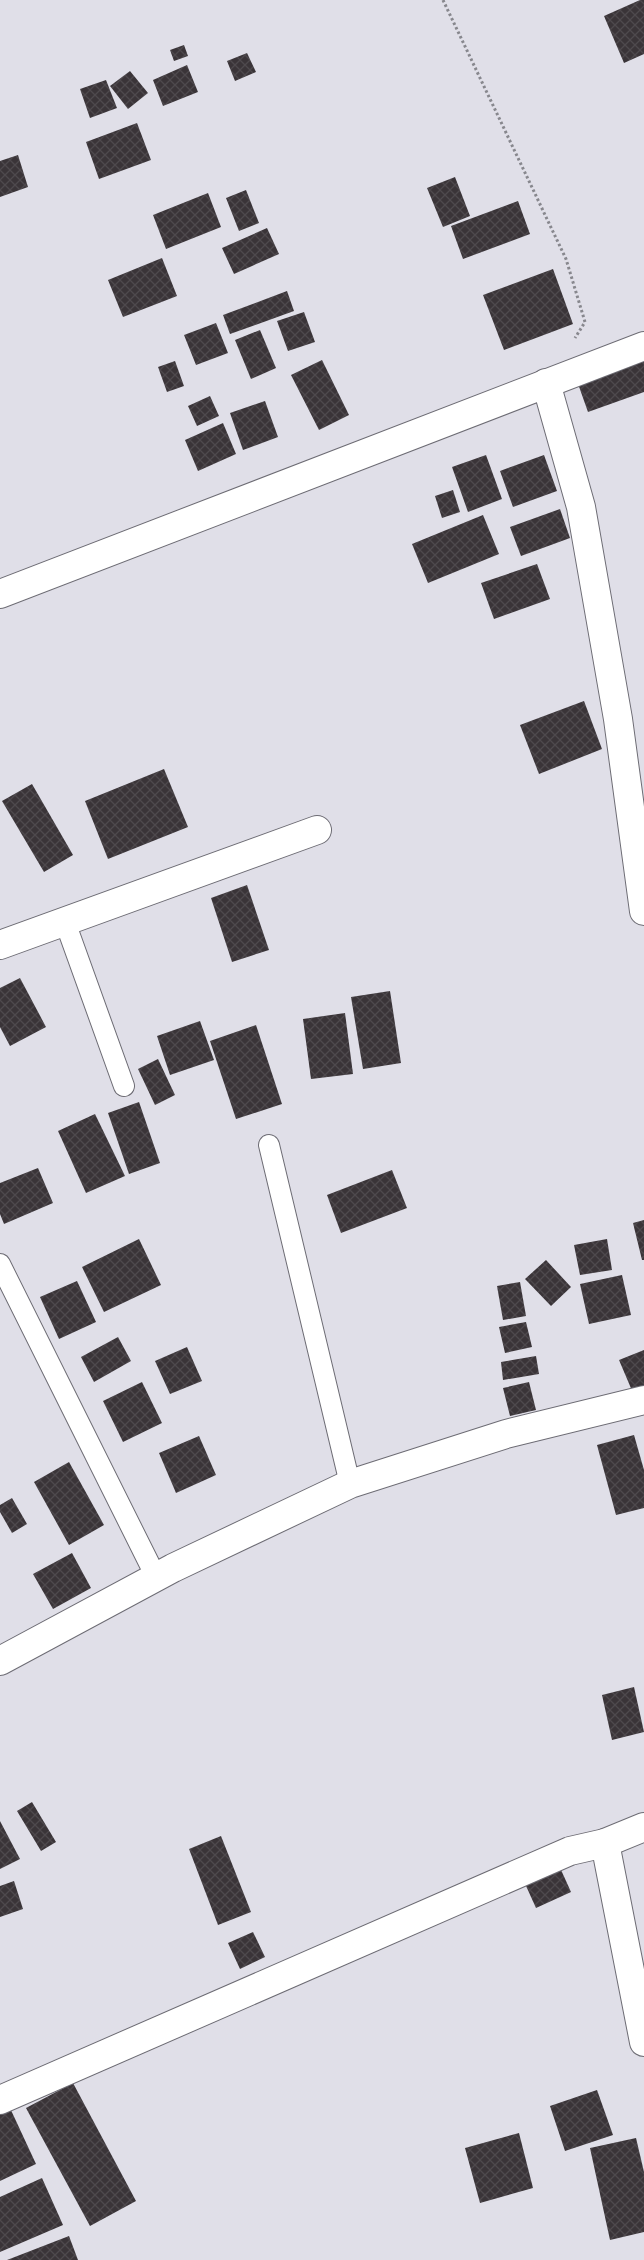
<svg xmlns="http://www.w3.org/2000/svg" width="644" height="2260" font-family="'Archivo Narrow',sans-serif">
<style>
.building{fill:url(#building-cross-hatch)}
.lines{fill:none;stroke-linecap:round;stroke-linejoin:round}
.service-casing{stroke:#6d6c74;stroke-width:22}
.minor-casing{stroke:#6d6c74;stroke-width:30}
.path{stroke:#87878d;stroke-width:3;stroke-dasharray:2.5 2.5;stroke-linecap:butt}
.service{stroke:#fff;stroke-width:20}
.minor{stroke:#fff;stroke-width:28}
</style>
<defs>
<pattern id="building-cross-hatch" width="8" height="8" patternUnits="userSpaceOnUse" patternTransform="scale(1.25)"><rect width="8" height="8" fill="#3a3438"/><path d="M0 0l8 8M0 8l8-8" fill="none" stroke="#4e494d"/></pattern>
</defs>
<rect width="100%" height="100%" fill="#e0dfe8"/>
<g class="building">
<path d="M 640,0 L 644,0 L 644,54 L 624,63 L 604,16 Z"/>
<path d="M 184,45 L 188,56 L 174,61 L 170,50 Z"/>
<path d="M 247,53 L 256,72 L 235,81 L 227,61 Z"/>
<path d="M 187,65 L 198,92 L 163,106 L 153,80 Z"/>
<path d="M 130,71 L 148,93 L 128,109 L 110,86 Z"/>
<path d="M 106,80 L 117,108 L 90,118 L 80,89 Z"/>
<path d="M 137,123 L 151,160 L 99,179 L 86,142 Z"/>
<path d="M 18,155 L 28,187 L 0,197 L 0,161 Z"/>
<path d="M 455,177 L 470,216 L 443,227 L 427,188 Z"/>
<path d="M 246,190 L 259,223 L 239,231 L 226,198 Z"/>
<path d="M 208,193 L 221,227 L 166,249 L 153,215 Z"/>
<path d="M 518,201 L 530,234 L 463,259 L 451,226 Z"/>
<path d="M 267,228 L 279,254 L 234,274 L 222,248 Z"/>
<path d="M 162,258 L 177,296 L 123,317 L 108,280 Z"/>
<path d="M 553,269 L 573,324 L 504,350 L 483,295 Z"/>
<path d="M 287,291 L 294,311 L 230,334 L 223,315 Z"/>
<path d="M 304,312 L 315,342 L 288,351 L 277,321 Z"/>
<path d="M 216,323 L 228,353 L 196,365 L 184,335 Z"/>
<path d="M 260,330 L 276,368 L 251,379 L 235,340 Z"/>
<path d="M 644,357 L 644,392 L 588,412 L 571,364 Z"/>
<path d="M 322,360 L 349,415 L 319,430 L 291,375 Z"/>
<path d="M 175,361 L 184,386 L 167,392 L 158,367 Z"/>
<path d="M 210,396 L 219,416 L 197,426 L 188,406 Z"/>
<path d="M 265,401 L 278,437 L 243,450 L 230,413 Z"/>
<path d="M 223,423 L 236,454 L 198,471 L 185,440 Z"/>
<path d="M 486,455 L 502,499 L 468,512 L 452,467 Z"/>
<path d="M 544,455 L 557,491 L 513,507 L 500,471 Z"/>
<path d="M 453,490 L 460,512 L 442,518 L 435,496 Z"/>
<path d="M 560,509 L 570,538 L 521,556 L 510,527 Z"/>
<path d="M 483,515 L 499,554 L 428,583 L 412,544 Z"/>
<path d="M 537,564 L 550,599 L 494,619 L 481,583 Z"/>
<path d="M 584,701 L 602,749 L 539,774 L 520,725 Z"/>
<path d="M 164,769 L 188,827 L 108,859 L 85,801 Z"/>
<path d="M 32,784 L 73,855 L 44,872 L 2,801 Z"/>
<path d="M 247,885 L 269,950 L 232,962 L 211,898 Z"/>
<path d="M 20,978 L 46,1027 L 10,1046 L 0,1027 L 0,988 Z"/>
<path d="M 390,991 L 401,1063 L 363,1069 L 351,997 Z"/>
<path d="M 345,1013 L 353,1074 L 311,1079 L 303,1019 Z"/>
<path d="M 200,1021 L 214,1060 L 170,1075 L 157,1036 Z"/>
<path d="M 256,1025 L 282,1104 L 236,1119 L 210,1041 Z"/>
<path d="M 158,1059 L 175,1095 L 155,1105 L 138,1069 Z"/>
<path d="M 139,1102 L 160,1163 L 129,1174 L 108,1113 Z"/>
<path d="M 95,1114 L 125,1176 L 86,1193 L 58,1131 Z"/>
<path d="M 38,1168 L 53,1203 L 4,1224 L 0,1214 L 0,1183 Z"/>
<path d="M 392,1170 L 407,1208 L 341,1233 L 327,1195 Z"/>
<path d="M 644,1220 L 644,1260 L 642,1260 L 633,1223 Z"/>
<path d="M 139,1239 L 161,1285 L 104,1312 L 82,1267 Z"/>
<path d="M 607,1239 L 612,1270 L 580,1275 L 574,1245 Z"/>
<path d="M 546,1260 L 571,1287 L 551,1306 L 525,1279 Z"/>
<path d="M 622,1275 L 631,1315 L 589,1324 L 580,1284 Z"/>
<path d="M 77,1281 L 96,1322 L 59,1339 L 40,1297 Z"/>
<path d="M 520,1282 L 526,1316 L 503,1320 L 497,1286 Z"/>
<path d="M 526,1322 L 532,1347 L 505,1353 L 499,1327 Z"/>
<path d="M 118,1337 L 131,1361 L 94,1382 L 81,1357 Z"/>
<path d="M 187,1347 L 202,1381 L 170,1394 L 155,1361 Z"/>
<path d="M 644,1350 L 644,1388 L 633,1393 L 619,1360 Z"/>
<path d="M 536,1356 L 539,1374 L 503,1380 L 501,1362 Z"/>
<path d="M 142,1382 L 162,1423 L 123,1442 L 103,1401 Z"/>
<path d="M 529,1382 L 536,1410 L 510,1416 L 503,1388 Z"/>
<path d="M 634,1435 L 644,1470 L 644,1508 L 616,1515 L 597,1445 Z"/>
<path d="M 199,1436 L 216,1475 L 176,1493 L 159,1453 Z"/>
<path d="M 69,1462 L 104,1525 L 69,1545 L 34,1482 Z"/>
<path d="M 12,1498 L 27,1524 L 12,1533 L 0,1512 L 0,1505 Z"/>
<path d="M 72,1553 L 91,1588 L 53,1609 L 33,1574 Z"/>
<path d="M 634,1687 L 644,1732 L 612,1740 L 602,1695 Z"/>
<path d="M 32,1802 L 56,1842 L 41,1851 L 17,1811 Z"/>
<path d="M 0,1821 L 20,1859 L 0,1869 Z"/>
<path d="M 221,1836 L 251,1912 L 218,1925 L 189,1849 Z"/>
<path d="M 557,1861 L 571,1892 L 536,1908 L 522,1877 Z"/>
<path d="M 14,1881 L 23,1909 L 0,1917 L 0,1886 Z"/>
<path d="M 253,1932 L 265,1957 L 240,1969 L 228,1943 Z"/>
<path d="M 73,2083 L 136,2201 L 90,2226 L 26,2108 Z"/>
<path d="M 597,2090 L 613,2135 L 565,2151 L 550,2106 Z"/>
<path d="M 10,2108 L 36,2164 L 0,2181 L 0,2113 Z"/>
<path d="M 519,2133 L 533,2188 L 480,2203 L 465,2148 Z"/>
<path d="M 636,2138 L 644,2172 L 644,2232 L 610,2240 L 590,2148 Z"/>
<path d="M 42,2178 L 63,2225 L 0,2252 L 0,2197 Z"/>
<path d="M 69,2236 L 78,2260 L 7,2260 Z"/>
</g>
<g class="lines">
<defs>
<g id="service">
<path d="M 65,922 L 124,1086"/>
<path d="M 269,1145 L 350,1484"/>
<path d="M 0,1264 L 156,1577"/>
</g>
<g id="minor">
<path d="M 546,383 L 581,507 L 618,719 L 644,911"/>
<path d="M 0,594 L 644,346"/>
<path d="M 0,945 L 317,830"/>
<path d="M 0,1661 L 173,1568 L 350,1484 L 506,1434 L 644,1400"/>
<path d="M 605,1843 L 644,2042"/>
<path d="M 0,2100 L 570,1851 L 605,1843 L 644,1827"/>
</g>
</defs>
<use href="#service" class="service-casing"/>
<use href="#minor" class="minor-casing"/>
<path class="path" d="M 443,0 L 566,259 L 585,322 L 575,338"/>
<use href="#service" class="service"/>
<use href="#minor" class="minor"/>
</g>
</svg>
